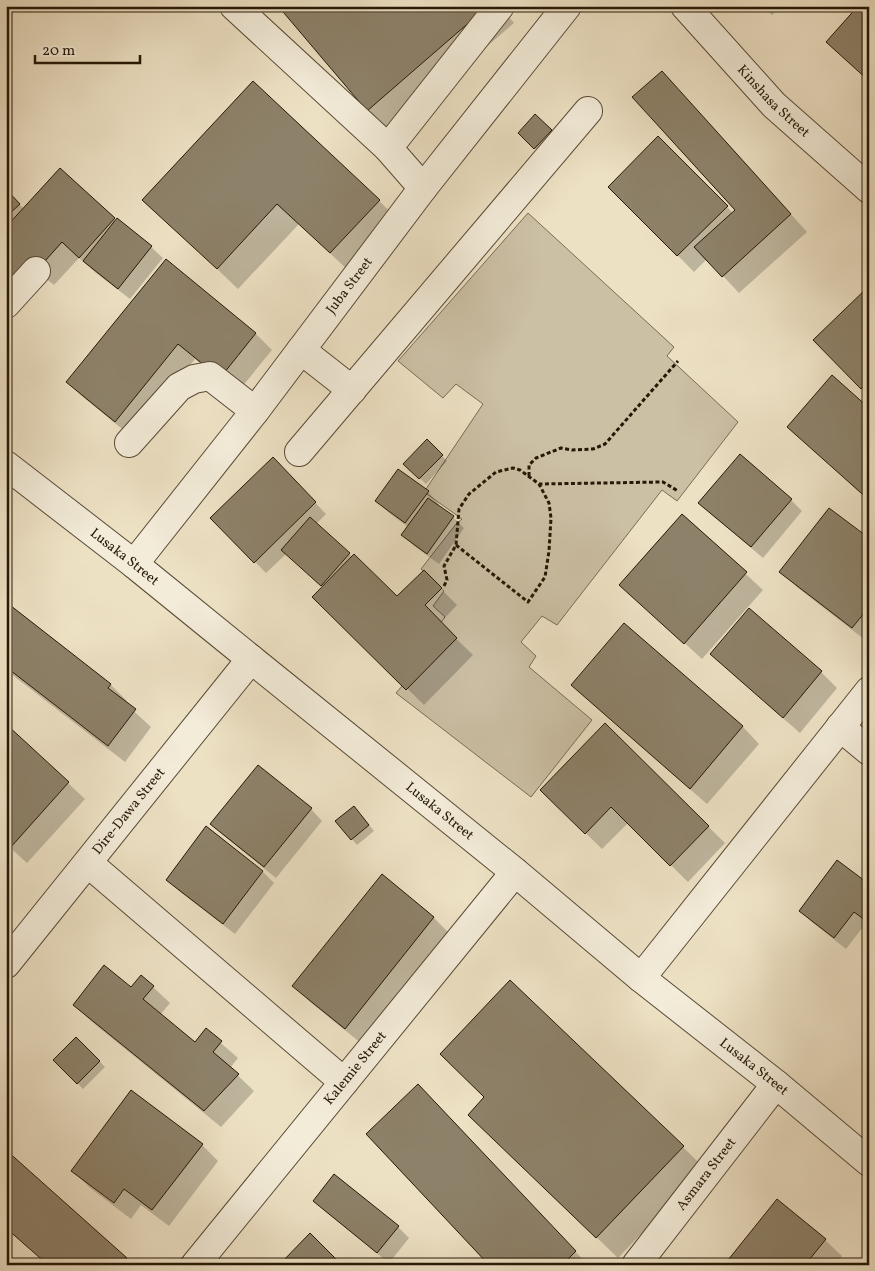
<svg xmlns="http://www.w3.org/2000/svg" width="875" height="1271" font-family="Vollkorn,serif">
<style>
.grass{fill:#cbbfa4;stroke:#786c55}
.shadow{fill:#0003}
.building{fill:#8d8169;stroke:#261806}
.lines{fill:none;stroke-linecap:round;stroke-linejoin:round}
.minor-casing{stroke:#584a36;stroke-width:30}
.path{stroke:#261806;stroke-width:3;stroke-dasharray:4 2.5;stroke-linecap:butt}
.minor{stroke:#f3ecd9;stroke-width:28}
.labels{text-anchor:middle;dominant-baseline:central;stroke-width:4;stroke-linejoin:round;paint-order:stroke}
.street-label{font-size:14px;fill:#261806;stroke:#f3ecd9}
</style>
<rect width="100%" height="100%" fill="#ede1c4"/>
<filter id="stains"><feTurbulence type="fractalNoise" baseFrequency=".004" numOctaves="4"/><feColorMatrix values="0 0 0 0 .2 0 0 0 0 .09 0 0 0 0 .02 0 0 0 .5 -.17"/></filter>
<radialGradient id="worn" r=".72"><stop offset=".6" stop-color="#630" stop-opacity="0"/><stop offset="1" stop-color="#630" stop-opacity=".3"/></radialGradient>
<path class="grass" d="M 528,213 L 674,347 L 667,356 L 738,422 L 677,501 L 662,490 L 557,625 L 542,616 L 521,642 L 536,656 L 529,667 L 592,720 L 531,797 L 396,693 L 445,637 L 437,628 L 445,617 L 433,606 L 444,591 L 421,569 L 456,524 L 462,519 L 424,492 L 483,404 L 456,384 L 443,398 L 398,361 Z"/>
<g class="shadow">
<path d="M 280,6 L 500,6 L 514,23 L 389,131 L 368,110 L 279,7 Z"/>
<path d="M 763,6 L 783,6 L 772,15 Z"/>
<path d="M 662,72 L 807,232 L 739,293 L 707,259 L 694,272 L 610,187 L 658,138 L 733,213 L 737,211 Z"/>
<path d="M 551,130 L 557,136 L 540,153 L 519,133 Z"/>
<path d="M 60,170 L 116,221 L 151,247 L 163,258 L 130,299 L 96,273 L 79,258 L 54,285 L 44,277 L 6,318 L 6,191 L 24,209 Z"/>
<path d="M 144,199 L 379,201 L 400,221 L 351,273 L 299,224 L 238,289 Z"/>
<path d="M 166,260 L 255,333 L 272,350 L 237,393 L 195,359 L 132,437 L 84,398 L 68,382 Z"/>
<path d="M 869,288 L 869,395 L 862,388 Z"/>
<path d="M 869,410 L 869,501 L 788,427 Z"/>
<path d="M 427,441 L 447,461 L 426,484 L 405,464 Z"/>
<path d="M 284,470 L 326,514 L 316,524 L 397,598 L 424,572 L 457,605 L 440,623 L 473,655 L 424,705 L 314,597 L 323,587 L 286,554 L 266,573 L 212,518 Z"/>
<path d="M 428,492 L 439,504 L 437,506 L 453,517 L 464,528 L 439,564 L 414,546 L 403,535 L 408,527 L 388,512 L 377,501 Z"/>
<path d="M 791,500 L 802,511 L 763,558 L 711,514 Z"/>
<path d="M 682,515 L 763,590 L 702,659 L 621,585 Z"/>
<path d="M 869,540 L 869,643 L 798,588 L 781,572 Z"/>
<path d="M 6,604 L 111,685 L 127,701 L 125,703 L 151,727 L 125,762 L 6,670 Z"/>
<path d="M 624,624 L 743,727 L 759,744 L 707,804 L 589,701 L 572,685 Z"/>
<path d="M 712,654 L 821,672 L 837,688 L 800,733 L 728,670 Z"/>
<path d="M 6,725 L 85,799 L 27,863 L 6,844 Z"/>
<path d="M 605,725 L 725,843 L 688,882 L 628,823 L 602,849 L 542,790 Z"/>
<path d="M 258,767 L 311,809 L 322,821 L 276,878 L 223,835 L 212,824 Z"/>
<path d="M 359,813 L 374,831 L 357,845 L 337,821 Z"/>
<path d="M 262,871 L 274,883 L 235,934 L 179,891 L 167,880 Z"/>
<path d="M 383,876 L 434,918 L 450,934 L 362,1044 L 310,1002 L 294,986 Z"/>
<path d="M 869,886 L 869,925 L 866,923 L 846,949 L 812,922 L 801,911 Z"/>
<path d="M 153,987 L 170,1003 L 160,1015 L 195,1044 L 206,1030 L 238,1058 L 230,1068 L 254,1091 L 221,1127 L 91,1021 L 74,1004 L 132,988 Z"/>
<path d="M 76,1038 L 105,1067 L 83,1089 L 55,1060 Z"/>
<path d="M 439,1107 L 588,1265 L 491,1265 Z"/>
<path d="M 490,1135 L 683,1147 L 704,1168 L 618,1258 Z"/>
<path d="M 202,1145 L 218,1161 L 169,1226 L 141,1205 L 131,1219 L 89,1187 L 73,1171 Z"/>
<path d="M 315,1201 L 398,1227 L 409,1238 L 389,1263 L 326,1212 Z"/>
<path d="M 6,1228 L 126,1259 L 131,1265 L 48,1265 Z"/>
<path d="M 825,1240 L 842,1256 L 835,1265 L 726,1265 Z"/>
</g>
<g class="building">
<path d="M 278,6 L 488,6 L 367,111 Z"/>
<path d="M 858,6 L 869,6 L 869,81 L 826,42 Z"/>
<path d="M 662,71 L 791,214 L 722,277 L 694,247 L 735,210 L 632,97 Z"/>
<path d="M 253,81 L 380,200 L 330,253 L 277,204 L 217,269 L 142,200 Z"/>
<path d="M 535,114 L 552,130 L 534,149 L 518,133 Z"/>
<path d="M 658,136 L 728,206 L 677,256 L 608,187 Z"/>
<path d="M 60,168 L 115,218 L 79,258 L 62,242 L 37,270 L 27,261 L 6,284 L 6,227 Z"/>
<path d="M 6,189 L 20,204 L 6,217 Z"/>
<path d="M 117,218 L 152,246 L 118,289 L 83,261 Z"/>
<path d="M 166,259 L 256,333 L 220,378 L 178,344 L 115,422 L 66,382 Z"/>
<path d="M 869,286 L 869,381 L 861,389 L 813,340 Z"/>
<path d="M 832,375 L 869,408 L 869,500 L 787,427 Z"/>
<path d="M 427,439 L 443,455 L 419,479 L 403,464 Z"/>
<path d="M 740,454 L 792,499 L 751,547 L 698,503 Z"/>
<path d="M 273,457 L 316,502 L 254,563 L 210,518 Z"/>
<path d="M 398,469 L 429,491 L 405,523 L 375,501 Z"/>
<path d="M 428,498 L 454,516 L 427,554 L 401,535 Z"/>
<path d="M 829,508 L 869,538 L 869,607 L 852,628 L 779,572 Z"/>
<path d="M 682,514 L 747,572 L 684,644 L 619,585 Z"/>
<path d="M 310,517 L 350,553 L 321,586 L 281,550 Z"/>
<path d="M 354,554 L 397,596 L 424,570 L 442,588 L 425,605 L 457,638 L 406,690 L 312,597 Z"/>
<path d="M 6,602 L 111,684 L 108,688 L 136,709 L 108,746 L 6,667 Z"/>
<path d="M 749,608 L 822,671 L 783,718 L 710,654 Z"/>
<path d="M 624,623 L 743,726 L 690,789 L 571,685 Z"/>
<path d="M 605,723 L 709,826 L 670,866 L 611,807 L 585,834 L 540,790 Z"/>
<path d="M 6,724 L 69,782 L 10,848 L 6,844 Z"/>
<path d="M 258,765 L 312,808 L 264,867 L 210,824 Z"/>
<path d="M 354,806 L 369,825 L 351,840 L 335,821 Z"/>
<path d="M 206,826 L 263,871 L 223,924 L 166,880 Z"/>
<path d="M 837,860 L 869,884 L 869,923 L 854,912 L 834,938 L 799,911 Z"/>
<path d="M 382,874 L 434,917 L 345,1029 L 292,986 Z"/>
<path d="M 104,965 L 131,987 L 141,975 L 154,986 L 143,999 L 195,1042 L 206,1028 L 222,1041 L 213,1052 L 239,1074 L 204,1111 L 73,1005 Z"/>
<path d="M 510,980 L 684,1146 L 596,1238 L 468,1115 L 484,1097 L 440,1054 Z"/>
<path d="M 76,1037 L 100,1061 L 77,1084 L 53,1060 Z"/>
<path d="M 418,1084 L 576,1251 L 562,1265 L 489,1265 L 366,1134 Z"/>
<path d="M 131,1090 L 203,1144 L 152,1210 L 124,1189 L 114,1203 L 71,1171 Z"/>
<path d="M 6,1150 L 127,1258 L 121,1265 L 48,1265 L 6,1228 Z"/>
<path d="M 334,1174 L 399,1226 L 377,1253 L 313,1201 Z"/>
<path d="M 777,1199 L 826,1239 L 805,1265 L 724,1265 Z"/>
<path d="M 310,1233 L 342,1265 L 279,1265 Z"/>
</g>
<g class="lines">
<defs>
<g id="minor">
<path d="M 234,6 L 388,148 L 423,188"/>
<path id="s1" d="M 685,6 L 774,105 L 869,189"/>
<path d="M 388,148 L 500,6"/>
<path d="M 6,304 L 36,271"/>
<path d="M 301,350 L 352,390"/>
<path d="M 129,443 L 179,387 L 194,379 L 210,376 L 255,411"/>
<path d="M 299,452 L 588,111"/>
<path id="s2" d="M 6,465 L 134,564 L 251,659 L 515,872 L 641,978 L 776,1084 L 869,1162"/>
<path id="s3" d="M 134,564 L 255,411 L 423,188 L 567,6"/>
<path d="M 840,727 L 869,751"/>
<path d="M 88,863 L 344,1082"/>
<path id="s4" d="M 6,964 L 251,659"/>
<path d="M 641,978 L 869,691"/>
<path id="s5" d="M 195,1265 L 515,872"/>
<path id="s6" d="M 636,1265 L 776,1084"/>
</g>
</defs>
<use href="#minor" class="minor-casing"/>
<g class="path">
<path d="M 529,476 L 529,465 L 536,458 L 561,448 L 572,450 L 593,449 L 605,444 L 678,361"/>
<path d="M 456,545 L 528,602 L 545,577 L 549,551 L 551,518 L 549,503 L 539,484"/>
<path d="M 444,586 L 447,580 L 444,566 L 456,545 L 459,509 L 469,494 L 496,472 L 513,468 L 520,470 L 539,484 L 663,482 L 678,491"/>
</g>
<use href="#minor" class="minor"/>
</g>
<g class="labels">
<g class="street-label">
<text stroke="none"><textPath href="#s1" startOffset="130">Kinshasa Street</textPath></text>
<text stroke="none"><textPath href="#s3" startOffset="352">Juba Street</textPath></text>
<text stroke="none"><textPath href="#s2" startOffset="150">Lusaka Street</textPath></text>
<text stroke="none"><textPath href="#s4" startOffset="196">Dire-Dawa Street</textPath></text>
<text stroke="none"><textPath href="#s2" startOffset="555">Lusaka Street</textPath></text>
<text stroke="none"><textPath href="#s2" startOffset="960">Lusaka Street</textPath></text>
<text stroke="none"><textPath href="#s5" startOffset="254">Kalemie Street</textPath></text>
<text stroke="none"><textPath href="#s6" startOffset="115">Asmara Street</textPath></text>
</g>
</g>
<rect width="875" height="1271" fill="none" stroke="#ede1c4" stroke-width="25"/>
<rect x="8" y="8" width="860" height="1256" fill="none" stroke="#261806" stroke-width="2.5"/>
<rect x="12" y="12" width="850" height="1246" fill="none" stroke="#261806"/>
<path d="M35 55v8h105v-8" fill="none" stroke="#261806" stroke-width="2.5"/>
<text x="42" y="55" font-size="15" fill="#261806" stroke="#f3ecd9" stroke-width="4" paint-order="stroke">20 m</text>
<rect width="100%" height="100%" filter="url(#stains)"/>
<rect width="100%" height="100%" fill="url(#worn)"/>
</svg>
